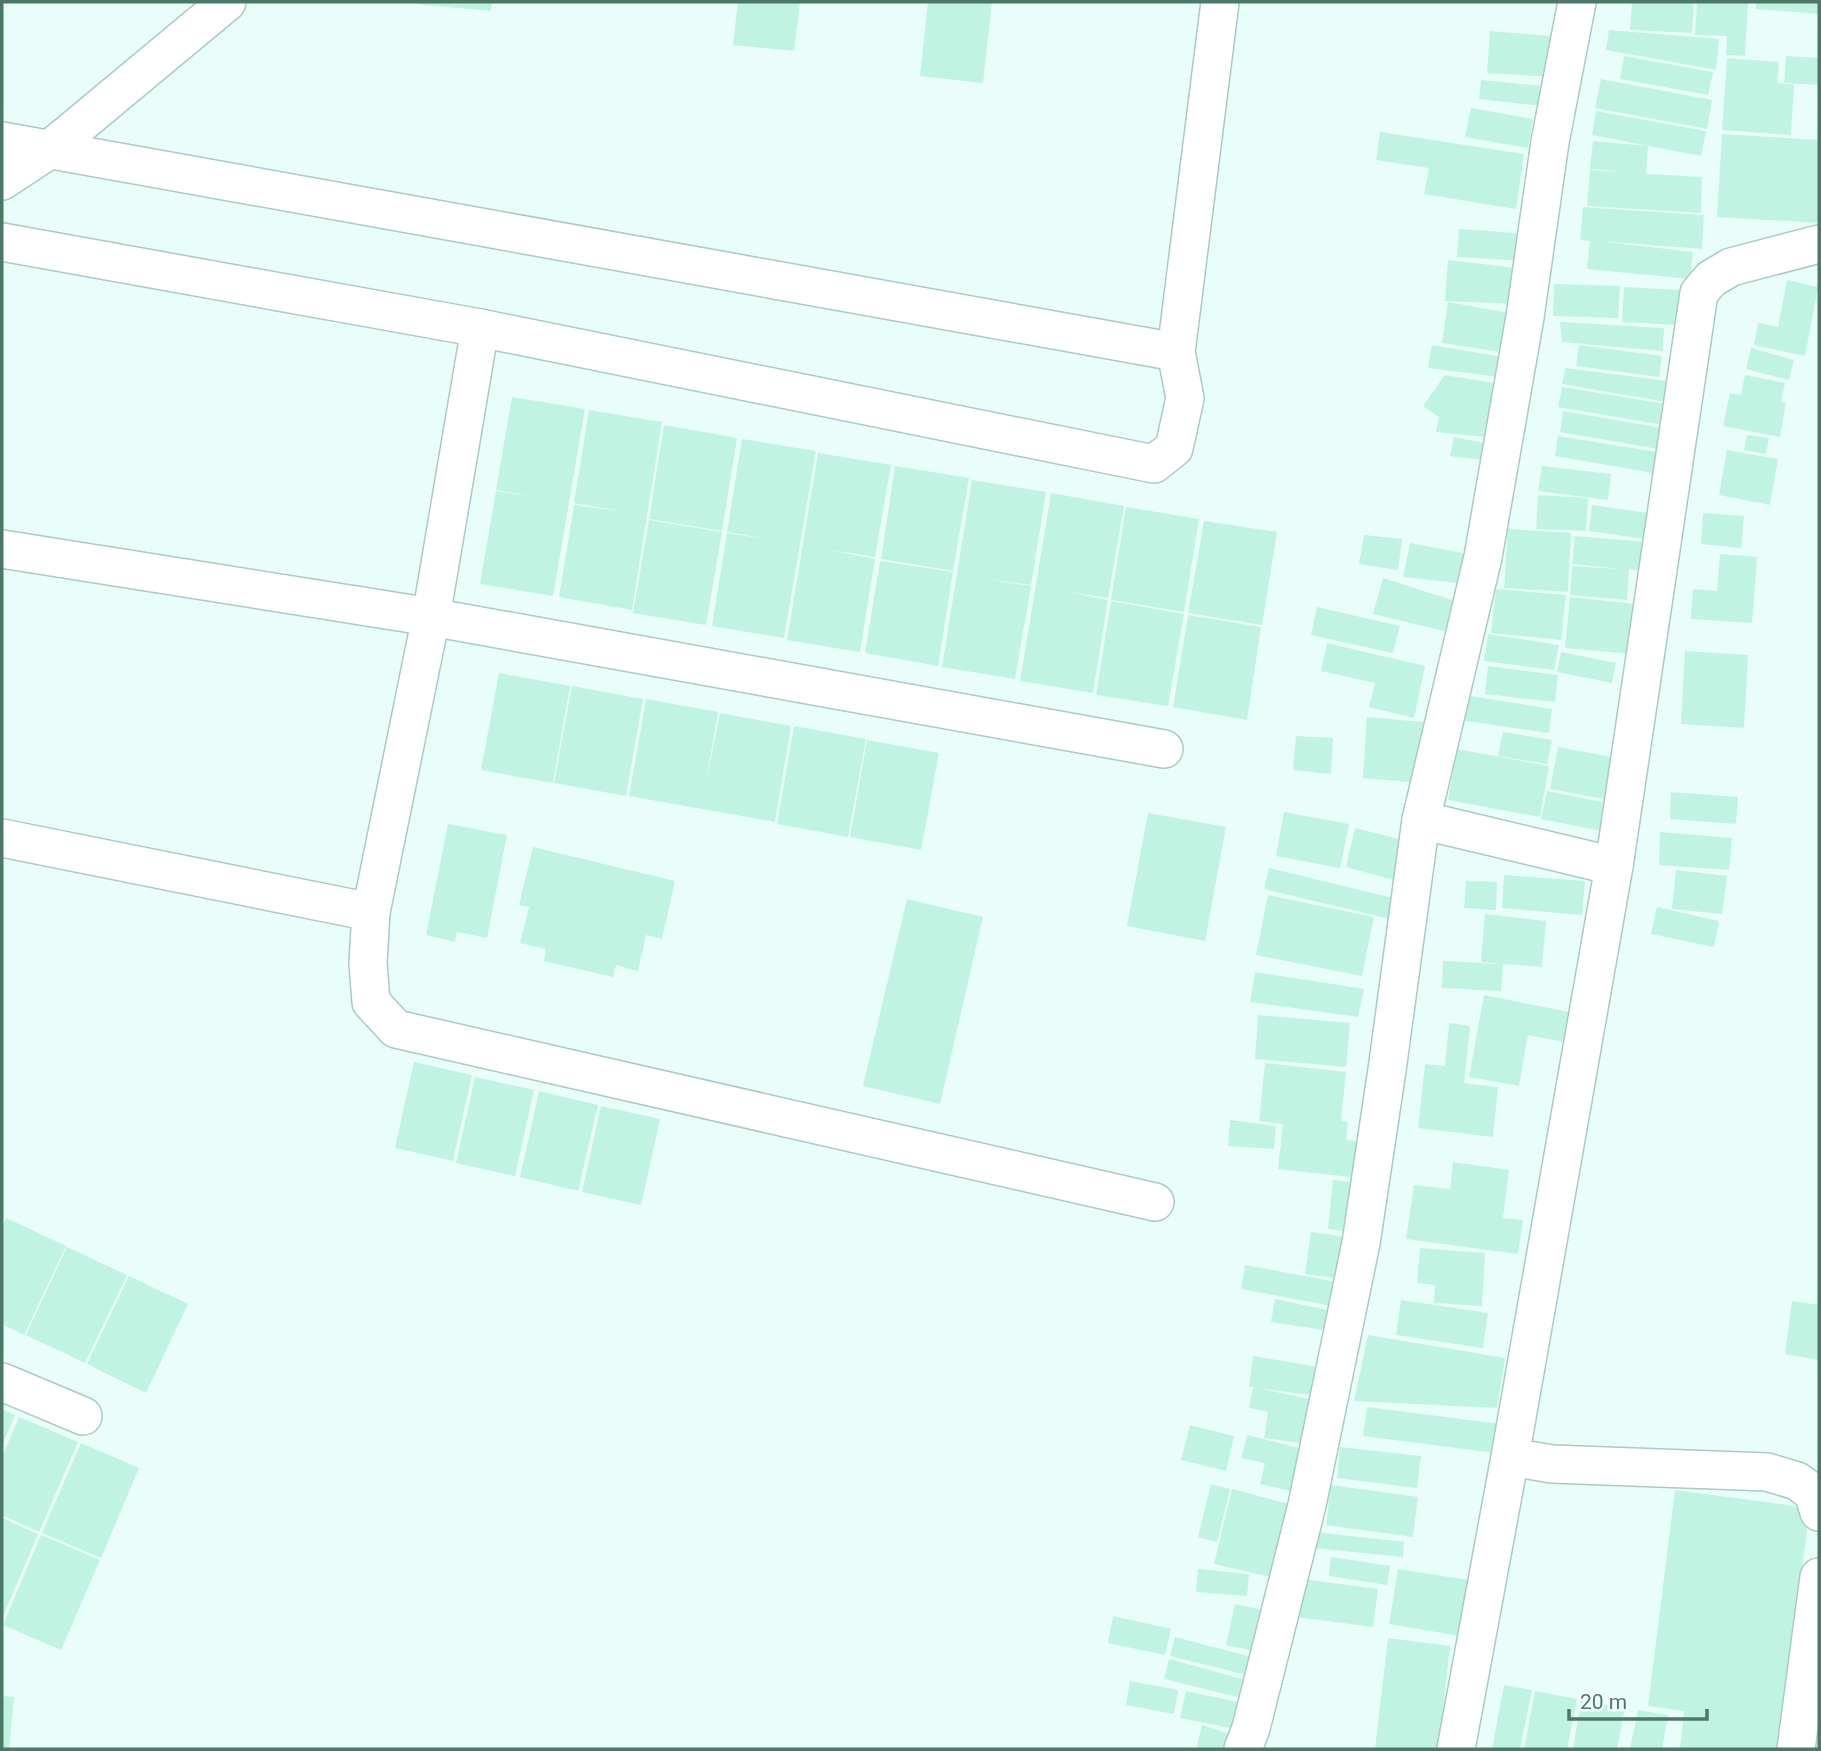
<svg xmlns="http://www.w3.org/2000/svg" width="1821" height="1751" font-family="Roboto,sans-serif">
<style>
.building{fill:#c1f3e2}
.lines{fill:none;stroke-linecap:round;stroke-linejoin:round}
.street-casing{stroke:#a9cbc1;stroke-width:40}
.street{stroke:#fff;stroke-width:37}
</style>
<rect width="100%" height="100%" fill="#e9fdfa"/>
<g class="building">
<path d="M 416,2 L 492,2 L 491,11 L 416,4 Z"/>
<path d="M 738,2 L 800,2 L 794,51 L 733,45 Z"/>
<path d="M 928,2 L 992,2 L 983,83 L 920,76 Z"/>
<path d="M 1632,2 L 1694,2 L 1692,33 L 1630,30 Z"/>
<path d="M 1697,2 L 1748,2 L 1745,56 L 1726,55 L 1727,36 L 1695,35 Z"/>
<path d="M 1756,2 L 1819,2 L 1819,14 L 1756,9 Z"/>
<path d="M 1609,30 L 1719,39 L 1716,70 L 1606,50 Z"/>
<path d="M 1490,31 L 1561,37 L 1553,77 L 1487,73 Z"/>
<path d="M 1624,56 L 1713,72 L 1708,95 L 1620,79 Z"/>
<path d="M 1786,56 L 1819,58 L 1819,85 L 1784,83 Z"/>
<path d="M 1727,58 L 1779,62 L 1777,83 L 1794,85 L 1791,135 L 1722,130 Z"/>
<path d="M 1601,79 L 1712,100 L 1707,129 L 1595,108 Z"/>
<path d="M 1481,80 L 1553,87 L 1551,107 L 1479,99 Z"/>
<path d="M 1471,108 L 1533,119 L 1528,148 L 1465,137 Z"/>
<path d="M 1596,111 L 1706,131 L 1701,156 L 1592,135 Z"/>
<path d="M 1380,132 L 1524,154 L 1516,209 L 1424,194 L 1429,168 L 1376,160 Z"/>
<path d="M 1722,134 L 1819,140 L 1819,223 L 1717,217 Z"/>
<path d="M 1593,141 L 1648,146 L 1646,174 L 1702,177 L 1701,213 L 1587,206 L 1590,170 L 1627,172 L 1590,169 Z"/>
<path d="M 1583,207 L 1704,215 L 1702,249 L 1599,241 L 1693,252 L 1690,279 L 1587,269 L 1590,241 L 1580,240 Z"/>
<path d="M 1459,229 L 1530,234 L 1527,261 L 1457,257 Z"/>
<path d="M 1448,260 L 1525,269 L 1520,304 L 1445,301 Z"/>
<path d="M 1787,280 L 1818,287 L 1805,356 L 1754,345 L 1758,323 L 1778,327 Z"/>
<path d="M 1554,284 L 1620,286 L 1618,318 L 1553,316 Z"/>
<path d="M 1624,287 L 1680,290 L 1678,325 L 1622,322 Z"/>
<path d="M 1448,302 L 1521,315 L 1513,354 L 1442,343 Z"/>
<path d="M 1560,322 L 1664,328 L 1663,351 L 1562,342 Z"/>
<path d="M 1432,345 L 1509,358 L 1507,378 L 1428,368 Z"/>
<path d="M 1579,345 L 1662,356 L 1659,377 L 1576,366 Z"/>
<path d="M 1751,348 L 1794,360 L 1789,380 L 1746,369 Z"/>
<path d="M 1565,368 L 1676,382 L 1672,403 L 1562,384 Z"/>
<path d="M 1445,375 L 1506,385 L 1495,438 L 1436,432 L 1439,417 L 1423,406 Z"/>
<path d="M 1745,375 L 1785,383 L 1781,402 L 1786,403 L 1780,437 L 1723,426 L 1730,393 L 1741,395 Z"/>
<path d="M 1562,387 L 1672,405 L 1669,426 L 1558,407 Z"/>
<path d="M 512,397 L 585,409 L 553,596 L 480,584 L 496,491 L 541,498 L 496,490 Z"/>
<path d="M 589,410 L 662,422 L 632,610 L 559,597 L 574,505 L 619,511 L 574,503 Z"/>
<path d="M 1563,411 L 1674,430 L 1670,451 L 1560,432 Z"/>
<path d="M 664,425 L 737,438 L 722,531 L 649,519 Z"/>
<path d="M 1747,435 L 1769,438 L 1766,454 L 1744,450 Z"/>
<path d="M 1558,436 L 1669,454 L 1665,475 L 1555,456 Z"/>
<path d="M 1454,437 L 1495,445 L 1491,461 L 1450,456 Z"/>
<path d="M 742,439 L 816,451 L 784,638 L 712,626 L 727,533 L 772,540 L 727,532 Z"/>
<path d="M 1727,450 L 1778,459 L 1770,505 L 1719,495 Z"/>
<path d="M 818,453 L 891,465 L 875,557 L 830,550 L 875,559 L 860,652 L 787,640 Z"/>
<path d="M 895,466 L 969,478 L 953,571 L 881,559 Z"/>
<path d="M 1542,466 L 1611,474 L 1608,500 L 1538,491 Z"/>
<path d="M 972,480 L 1046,492 L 1031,585 L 985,579 L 1031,586 L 1015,679 L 942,667 Z"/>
<path d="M 1051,493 L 1124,506 L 1108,598 L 1063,591 L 1108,600 L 1093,693 L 1020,681 Z"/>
<path d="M 1538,495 L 1588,498 L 1586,531 L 1536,529 Z"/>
<path d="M 1592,505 L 1648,513 L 1644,539 L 1589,531 Z"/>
<path d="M 1126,507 L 1199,519 L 1184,612 L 1111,600 Z"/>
<path d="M 1703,513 L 1744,516 L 1741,548 L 1701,544 Z"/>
<path d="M 649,520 L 722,532 L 706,625 L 633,613 Z"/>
<path d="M 1204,521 L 1277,532 L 1262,625 L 1188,613 Z"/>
<path d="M 1508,529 L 1571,533 L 1568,592 L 1504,588 Z"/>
<path d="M 1364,535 L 1402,539 L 1398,570 L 1359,564 Z"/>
<path d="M 1575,536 L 1648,542 L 1645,571 L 1629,569 L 1627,600 L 1570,595 L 1572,566 L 1620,569 L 1572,564 Z"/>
<path d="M 1410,543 L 1473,555 L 1467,584 L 1403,577 Z"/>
<path d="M 1720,554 L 1757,557 L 1752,623 L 1691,619 L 1693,589 L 1717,591 Z"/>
<path d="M 880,561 L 953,572 L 938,666 L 865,653 Z"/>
<path d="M 1383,578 L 1461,603 L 1456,634 L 1373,614 Z"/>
<path d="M 1496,589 L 1566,595 L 1561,640 L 1491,633 Z"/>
<path d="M 1570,597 L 1636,604 L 1631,654 L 1565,648 Z"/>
<path d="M 1111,601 L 1184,614 L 1168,706 L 1096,695 Z"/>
<path d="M 1317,607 L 1400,626 L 1393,653 L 1311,635 Z"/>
<path d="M 1188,615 L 1261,627 L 1247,720 L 1173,707 Z"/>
<path d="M 1488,634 L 1559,645 L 1554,670 L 1484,661 Z"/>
<path d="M 1327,643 L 1425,666 L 1414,718 L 1369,707 L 1375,683 L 1321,671 Z"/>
<path d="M 1685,651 L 1748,655 L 1744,728 L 1681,724 Z"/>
<path d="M 1561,652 L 1616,663 L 1612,683 L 1557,672 Z"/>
<path d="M 1488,666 L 1558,675 L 1555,702 L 1485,694 Z"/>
<path d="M 499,673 L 570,686 L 553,783 L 481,770 Z"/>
<path d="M 572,686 L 643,699 L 626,796 L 554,783 Z"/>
<path d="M 1464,695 L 1552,709 L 1549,733 L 1460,720 Z"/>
<path d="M 646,699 L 718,712 L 705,788 L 720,713 L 791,726 L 775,822 L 629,796 Z"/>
<path d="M 1367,717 L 1423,722 L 1419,783 L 1363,778 Z"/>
<path d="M 794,726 L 866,739 L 848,837 L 777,824 Z"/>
<path d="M 1503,732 L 1552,740 L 1547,764 L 1498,756 Z"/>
<path d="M 1296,736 L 1333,738 L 1331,774 L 1293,770 Z"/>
<path d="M 867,740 L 939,753 L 921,850 L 850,837 Z"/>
<path d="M 1558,747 L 1622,759 L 1614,801 L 1550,789 Z"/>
<path d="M 1457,749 L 1549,766 L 1540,817 L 1448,800 Z"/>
<path d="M 1547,791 L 1612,804 L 1607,832 L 1541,819 Z"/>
<path d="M 1671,792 L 1738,797 L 1736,824 L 1670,819 Z"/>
<path d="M 1284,812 L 1349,824 L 1340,868 L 1276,856 Z"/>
<path d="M 1148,813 L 1226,827 L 1205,941 L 1127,926 Z"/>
<path d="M 448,824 L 507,835 L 487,938 L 457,932 L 455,942 L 426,935 Z"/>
<path d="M 1355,828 L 1407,841 L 1401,882 L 1346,867 Z"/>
<path d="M 1660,832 L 1732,838 L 1729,870 L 1659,865 Z"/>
<path d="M 533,847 L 675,881 L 662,939 L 646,935 L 638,971 L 616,965 L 613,977 L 544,961 L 546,949 L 520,943 L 529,907 L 519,905 Z"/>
<path d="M 1269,868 L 1393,898 L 1390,919 L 1264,889 Z"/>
<path d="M 1676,870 L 1727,876 L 1722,914 L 1672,909 Z"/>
<path d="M 1504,875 L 1585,881 L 1582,915 L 1502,908 Z"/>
<path d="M 1466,881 L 1497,882 L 1496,910 L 1464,908 Z"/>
<path d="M 1268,895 L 1374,917 L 1362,976 L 1256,955 Z"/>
<path d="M 907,899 L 983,917 L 940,1104 L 863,1086 Z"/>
<path d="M 1657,907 L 1719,921 L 1714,947 L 1651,934 Z"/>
<path d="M 1485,914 L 1546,921 L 1542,967 L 1503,964 L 1501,991 L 1442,988 L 1443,961 L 1499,964 L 1481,962 Z"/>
<path d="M 1255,972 L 1364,989 L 1358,1017 L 1250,1002 Z"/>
<path d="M 1484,995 L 1574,1013 L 1569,1043 L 1528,1035 L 1519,1086 L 1469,1077 Z"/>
<path d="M 1258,1015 L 1350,1023 L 1346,1067 L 1255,1059 Z"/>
<path d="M 1449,1023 L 1470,1026 L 1464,1083 L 1498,1087 L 1493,1137 L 1418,1128 L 1425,1064 L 1445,1066 Z"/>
<path d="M 414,1062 L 472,1075 L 453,1161 L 395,1148 Z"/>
<path d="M 1265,1063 L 1346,1072 L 1341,1121 L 1348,1122 L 1346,1140 L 1373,1142 L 1369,1179 L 1278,1169 L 1283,1124 L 1259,1121 Z"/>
<path d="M 475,1077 L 534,1090 L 515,1176 L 456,1163 Z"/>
<path d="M 539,1091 L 598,1105 L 578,1191 L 520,1177 Z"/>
<path d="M 601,1106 L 660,1119 L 641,1205 L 582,1192 Z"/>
<path d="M 1230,1120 L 1276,1126 L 1274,1149 L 1228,1146 Z"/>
<path d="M 1453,1162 L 1509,1170 L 1503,1218 L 1523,1220 L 1518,1254 L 1406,1239 L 1414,1185 L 1450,1189 Z"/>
<path d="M 1333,1180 L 1364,1184 L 1358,1233 L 1328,1229 Z"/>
<path d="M 6,1218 L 66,1246 L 24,1335 L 2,1324 L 2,1228 Z"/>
<path d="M 1311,1232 L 1355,1238 L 1349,1280 L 1305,1274 Z"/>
<path d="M 67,1247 L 127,1275 L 85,1363 L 26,1335 Z"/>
<path d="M 1420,1248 L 1485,1253 L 1482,1306 L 1434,1303 L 1435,1285 L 1417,1283 Z"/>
<path d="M 1245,1265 L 1348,1284 L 1343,1308 L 1241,1289 Z"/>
<path d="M 129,1276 L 188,1304 L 146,1393 L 87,1364 Z"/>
<path d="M 1275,1299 L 1342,1313 L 1337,1332 L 1271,1322 Z"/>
<path d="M 1401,1300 L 1488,1313 L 1483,1348 L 1396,1335 Z"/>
<path d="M 1792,1301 L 1819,1305 L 1819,1360 L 1785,1354 Z"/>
<path d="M 1368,1335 L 1505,1358 L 1497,1408 L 1354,1401 Z"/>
<path d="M 1253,1356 L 1330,1369 L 1325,1397 L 1257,1388 L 1324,1402 L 1313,1445 L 1264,1438 L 1268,1412 L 1249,1408 L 1253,1387 L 1249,1387 Z"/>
<path d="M 1367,1407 L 1500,1424 L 1496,1453 L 1363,1436 Z"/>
<path d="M 2,1409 L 15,1415 L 2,1446 Z"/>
<path d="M 19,1417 L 78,1442 L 39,1532 L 2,1515 L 2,1457 Z"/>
<path d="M 1190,1425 L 1234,1436 L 1226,1471 L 1181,1460 Z"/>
<path d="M 1247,1435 L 1314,1452 L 1303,1494 L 1260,1484 L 1265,1463 L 1241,1458 Z"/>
<path d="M 81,1443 L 139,1468 L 101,1558 L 42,1533 Z"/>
<path d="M 1340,1447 L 1421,1456 L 1417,1488 L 1337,1478 Z"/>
<path d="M 1211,1484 L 1230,1489 L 1217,1542 L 1198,1537 Z"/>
<path d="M 1331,1485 L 1418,1497 L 1413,1537 L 1326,1525 Z"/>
<path d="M 1232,1489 L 1301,1507 L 1284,1580 L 1214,1564 Z"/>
<path d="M 1675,1490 L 1810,1508 L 1778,1749 L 1680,1749 L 1684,1711 L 1648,1706 Z"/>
<path d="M 2,1518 L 38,1534 L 2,1619 Z"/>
<path d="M 1315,1532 L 1404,1542 L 1403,1557 L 1313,1548 Z"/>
<path d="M 41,1535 L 100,1560 L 61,1650 L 3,1625 Z"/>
<path d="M 1331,1557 L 1390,1566 L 1387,1585 L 1329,1576 Z"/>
<path d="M 1198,1569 L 1249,1574 L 1247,1596 L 1196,1592 Z"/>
<path d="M 1398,1569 L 1475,1581 L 1466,1637 L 1389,1624 Z"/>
<path d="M 1302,1579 L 1378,1589 L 1373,1627 L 1296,1617 Z"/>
<path d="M 1235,1604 L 1276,1613 L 1267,1654 L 1226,1645 Z"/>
<path d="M 1113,1616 L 1171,1629 L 1165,1655 L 1108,1643 Z"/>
<path d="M 1175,1637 L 1264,1660 L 1259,1678 L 1170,1656 Z"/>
<path d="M 1388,1638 L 1450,1646 L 1439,1749 L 1375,1749 Z"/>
<path d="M 1169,1659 L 1257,1683 L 1254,1701 L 1164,1679 Z"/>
<path d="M 1130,1681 L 1178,1690 L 1174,1714 L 1126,1705 Z"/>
<path d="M 1504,1685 L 1532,1690 L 1520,1749 L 1492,1749 Z"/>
<path d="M 1186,1691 L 1252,1705 L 1245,1731 L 1180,1718 Z"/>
<path d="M 1535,1691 L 1577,1699 L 1567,1749 L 1524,1749 Z"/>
<path d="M 2,1696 L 14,1697 L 9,1749 L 2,1749 Z"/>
<path d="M 1581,1700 L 1625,1708 L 1617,1749 L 1573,1749 Z"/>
<path d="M 1638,1710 L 1668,1715 L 1662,1749 L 1630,1749 Z"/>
<path d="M 1202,1725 L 1239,1737 L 1236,1749 L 1196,1749 Z"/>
</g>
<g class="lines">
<defs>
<g id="street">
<path d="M 1577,2 L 1550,142 L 1525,317 L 1483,557 L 1421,820 L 1614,866"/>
<path d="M 2,141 L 1176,352 L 1185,398 L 1174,448 L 1154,464 L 480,328 L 2,242"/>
<path d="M 2,181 L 49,150 L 227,2"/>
<path d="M 1819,244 L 1731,267 L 1711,279 L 1699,293 L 1614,866 L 1510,1457 L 1552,1464 L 1767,1472 L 1797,1481 L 1813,1493 L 1819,1512"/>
<path d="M 480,328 L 431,617 L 371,912 L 368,963 L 371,1002 L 396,1029 L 1155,1202"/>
<path d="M 1176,352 L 1220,2"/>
<path d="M 2,549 L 431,617 L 1164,749"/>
<path d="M 2,838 L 371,912"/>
<path d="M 2,1382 L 83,1416"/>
<path d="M 1243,1749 L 1251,1728 L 1307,1505 L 1361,1243 L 1387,1070 L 1421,820"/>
<path d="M 1456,1749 L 1510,1457"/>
<path d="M 1796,1749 L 1819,1577"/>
</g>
</defs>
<use href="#street" class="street-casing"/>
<use href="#street" class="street"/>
</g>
<rect width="1821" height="1751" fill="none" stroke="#4c7867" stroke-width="7"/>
<path d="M1569 1709v10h138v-10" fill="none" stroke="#4c7867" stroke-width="3.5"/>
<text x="1580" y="1709" font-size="21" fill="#4c7867" stroke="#f0fffd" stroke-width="5" paint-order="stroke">20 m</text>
</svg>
